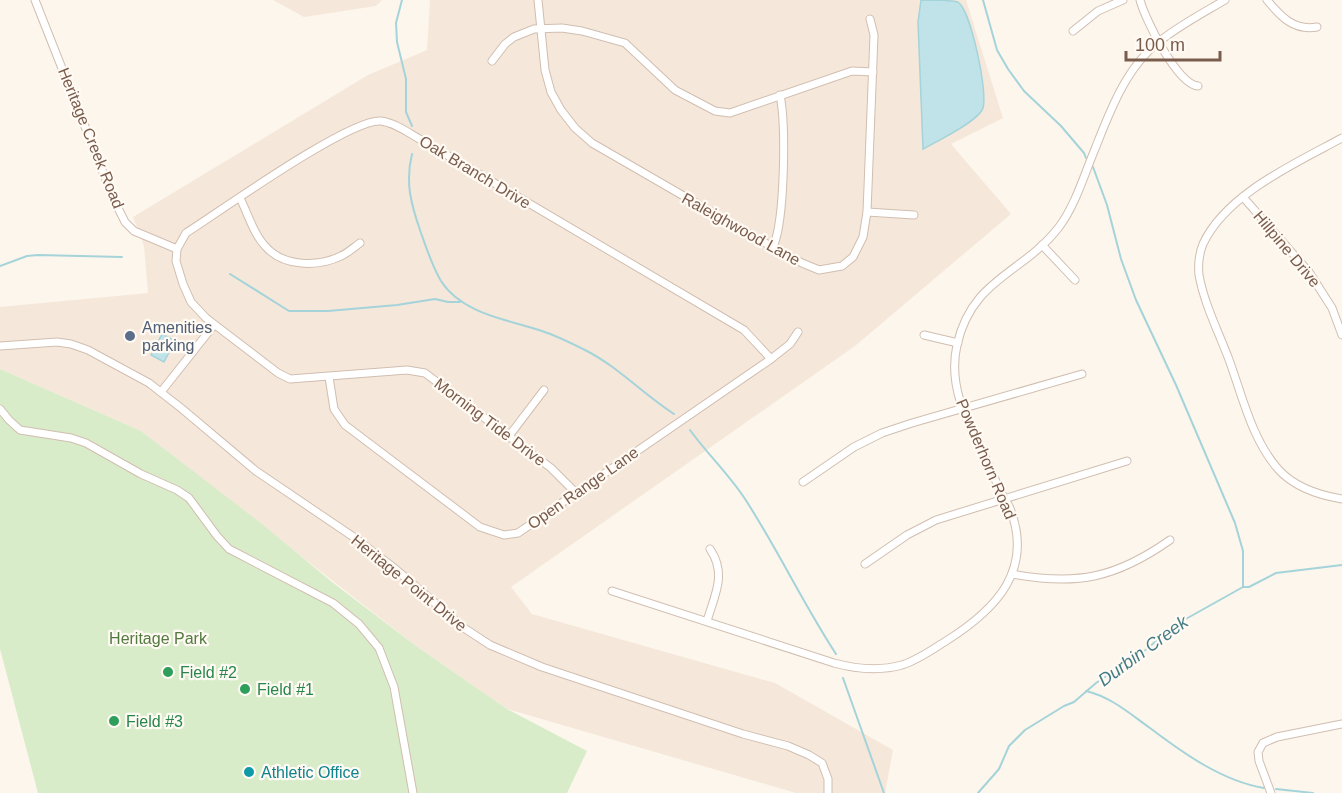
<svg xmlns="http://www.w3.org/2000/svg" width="1342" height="793" font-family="Helvetica,sans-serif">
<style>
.residential{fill:#f5e8da}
.green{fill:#d8ecc9}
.water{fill:#bfe3e8;stroke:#a5d3da;stroke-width:1.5}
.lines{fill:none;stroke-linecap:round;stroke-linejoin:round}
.stream{stroke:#a5d3da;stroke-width:2}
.minor-casing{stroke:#d1beb0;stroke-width:9}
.minor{stroke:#fff;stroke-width:7}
.service-dot{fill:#5c6f8a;stroke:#fffaf3;stroke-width:2}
.leisure-dot{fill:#2e9e5b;stroke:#fffaf3;stroke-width:2}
.culture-dot{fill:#0f9aa8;stroke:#fffaf3;stroke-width:2}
.labels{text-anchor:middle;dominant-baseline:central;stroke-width:4.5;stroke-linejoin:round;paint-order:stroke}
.street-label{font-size:16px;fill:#7a5c4d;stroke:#fffaf3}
.service-label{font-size:16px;fill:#4e5e75;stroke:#fffaf3;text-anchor:start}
.park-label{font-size:16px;fill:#537a41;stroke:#fffaf3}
.leisure-label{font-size:16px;fill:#27864d;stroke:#fffaf3;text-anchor:start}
.culture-label{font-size:16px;fill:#0d838f;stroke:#fffaf3;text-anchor:start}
.water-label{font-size:18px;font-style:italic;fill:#437c86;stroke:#fffaf3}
</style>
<rect width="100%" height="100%" fill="#fdf6ec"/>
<g class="residential">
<path d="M 273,0 L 382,0 L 376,6 L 304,17 Z"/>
<path d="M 430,0 L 966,0 L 1003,118 L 951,144 L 1011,214 L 855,346 L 511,587 L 532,614 L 775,683 L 893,750 L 885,793 L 796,793 L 507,709 L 416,646 L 141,431 L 0,369 L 0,307 L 148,293 L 144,246 L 133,217 L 368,75 L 427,50 Z"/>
</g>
<path class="green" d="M 0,369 L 141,431 L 262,524 L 332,582 L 416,646 L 507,709 L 587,751 L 567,793 L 38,793 L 0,649 Z"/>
<g class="water">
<path d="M 921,0 C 931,0 950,0 958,2 C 971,11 988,92 983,108 C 979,121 936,142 923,149 L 918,22 Z"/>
<path d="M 162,334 L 175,341 L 164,362 L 151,355 Z"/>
</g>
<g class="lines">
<g class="stream">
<path d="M 402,0 L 396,23 L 397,42 L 406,79 L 406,112 L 412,126"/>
<path d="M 983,0 L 997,50 L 1008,69 L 1024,91 L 1061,126 L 1084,153 L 1086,158"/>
<path d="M 412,154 C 405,182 411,204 420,230 C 426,247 432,266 441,281 C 462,314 509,320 542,331 C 557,336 571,343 585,350 C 617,366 643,394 674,414"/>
<path d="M 1093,167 L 1107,205 L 1121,259 L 1136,300 L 1176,385 L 1235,523 L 1243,551 L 1243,587"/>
<path d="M 0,266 L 27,256 L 38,255 L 122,257"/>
<path d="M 230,274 L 289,311 L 328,311 L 397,305 L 435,299 L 448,302 L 460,302"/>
<path d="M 690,430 C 708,455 731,476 747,502 C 779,552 804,605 836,654"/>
<path d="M 843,678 L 884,793"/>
<path d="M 1086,691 C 1111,697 1129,713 1150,728 C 1183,753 1222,781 1264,788"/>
<path d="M 1276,789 L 1313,793"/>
<path d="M 978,793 L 999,769 L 1009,746 L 1025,730 L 1064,706 L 1074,702 L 1096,683 L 1147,649 L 1166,632 L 1184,620 L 1243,587 L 1249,587 L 1276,573 L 1342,565"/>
</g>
<defs>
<g id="minor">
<path d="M 35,0 L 114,200 L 125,222 L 134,231 L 177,249"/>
<path d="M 538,0 L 545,70 L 551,92 L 561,110 L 575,128 L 592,143 L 758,239 L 802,263 L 819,270 L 842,266 L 853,257 L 863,237 L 867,212 L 874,35 L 870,19"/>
<path d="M 1140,0 C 1145,19 1177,84 1198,86"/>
<path d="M 1267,0 C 1281,17 1294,31 1317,27"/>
<path d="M 1073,31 L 1098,11 L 1123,0"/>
<path d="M 492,61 L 505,44 L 514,37 L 534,29 L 562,28 L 582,31 L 625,43 L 675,90 L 715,111 L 730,113 L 852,71 L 873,72"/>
<path d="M 1342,138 C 1296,163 1226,194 1203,244 C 1199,254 1198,265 1199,275 C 1204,303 1218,331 1228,357 C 1242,394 1251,438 1278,469 C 1294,487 1318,495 1342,499"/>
<path d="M 1243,197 L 1309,272 L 1332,308 L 1342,335"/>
<path d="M 240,198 C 248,214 254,235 266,247 C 284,267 318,267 341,256 C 348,253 354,247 360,243"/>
<path d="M 867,212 L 914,215"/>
<path d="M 1042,245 L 1075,280"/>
<path d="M 773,247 C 785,220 786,125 780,95"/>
<path d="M 924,335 L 958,343"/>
<path d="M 0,346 L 57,342 L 71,344 L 88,350 L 149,383 L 181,408 L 256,471 L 355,538 L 393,567 L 464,628 L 490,645 L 542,667 L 743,734 L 788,746 L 809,755 L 822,763 L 828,779 L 828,793"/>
<path d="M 329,377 L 334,409 L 345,425 L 480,527 L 504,535 L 518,533 L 771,359 L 790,344 L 798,332"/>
<path d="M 161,392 L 214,325"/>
<path d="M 0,409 L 9,420 L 20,430 L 71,438 L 86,443 L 141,474 L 177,490 L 189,498 L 217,536 L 229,549 L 333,603 L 359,624 L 379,648 L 394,687 L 413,793"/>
<path d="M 509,436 L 544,390"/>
<path d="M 803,482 L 854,447 L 882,433 L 912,423 L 1082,374"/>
<path d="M 575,492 L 551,468 L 425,373 L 407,370 L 290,379 L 278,373 L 206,318 L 191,302 L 183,284 L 176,261 L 177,249 L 186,233 C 219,212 350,118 381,121 C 396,123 410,134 423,141 L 744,330 L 771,359"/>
<path d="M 865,564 L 907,535 L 936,520 L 1127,461"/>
<path d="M 1012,574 C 1077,586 1116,578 1170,540"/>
<path d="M 612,591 L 834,663 C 856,669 880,671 902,665 C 918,660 933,649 946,641 C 997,609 1035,569 1009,506 C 1000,493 995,479 989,465 C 970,427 947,389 957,345 C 972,278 1023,274 1059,227 C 1076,204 1084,175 1095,149 C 1110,111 1126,67 1160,41 C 1180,25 1203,13 1225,0"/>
<path d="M 707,621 C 715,594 727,574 710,549"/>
<path d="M 1271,793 L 1259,761 L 1258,752 L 1263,743 L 1277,737 L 1342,724"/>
</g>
</defs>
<use href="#minor" class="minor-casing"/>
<use href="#minor" class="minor"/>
</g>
<circle class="service-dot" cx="130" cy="336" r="6"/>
<g class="leisure-dot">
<circle cx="168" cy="672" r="6"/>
<circle cx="245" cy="689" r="6"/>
<circle cx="114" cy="721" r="6"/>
</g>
<circle class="culture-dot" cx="249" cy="772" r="6"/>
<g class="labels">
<g class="street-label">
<text transform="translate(91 138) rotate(68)">Heritage Creek Road</text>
<text transform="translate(475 172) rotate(31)">Oak Branch Drive</text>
<text transform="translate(741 229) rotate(29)">Raleighwood Lane</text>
<text transform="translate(1287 249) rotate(50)">Hillpine Drive</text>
<text transform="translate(490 422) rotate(37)">Morning Tide Drive</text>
<text transform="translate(986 459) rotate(67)">Powderhorn Road</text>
<text transform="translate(583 488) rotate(-35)">Open Range Lane</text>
<text transform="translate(409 583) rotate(39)">Heritage Point Drive</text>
</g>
<g class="service-label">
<text x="142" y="327">Amenities<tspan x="142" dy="18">parking</tspan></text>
</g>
<g class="park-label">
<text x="158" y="638">Heritage Park</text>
</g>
<g class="leisure-label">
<text x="180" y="672">Field #2</text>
<text x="257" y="689">Field #1</text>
<text x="126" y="721">Field #3</text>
</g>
<g class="culture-label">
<text x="261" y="772">Athletic Office</text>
</g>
<g class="water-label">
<text transform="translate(1143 651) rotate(-36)">Durbin Creek</text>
</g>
</g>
<path d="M1126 51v9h94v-9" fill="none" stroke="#7a5c4d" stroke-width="3"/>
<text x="1135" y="51" font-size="18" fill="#7a5c4d" stroke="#fffaf3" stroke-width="4.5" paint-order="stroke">100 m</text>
</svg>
